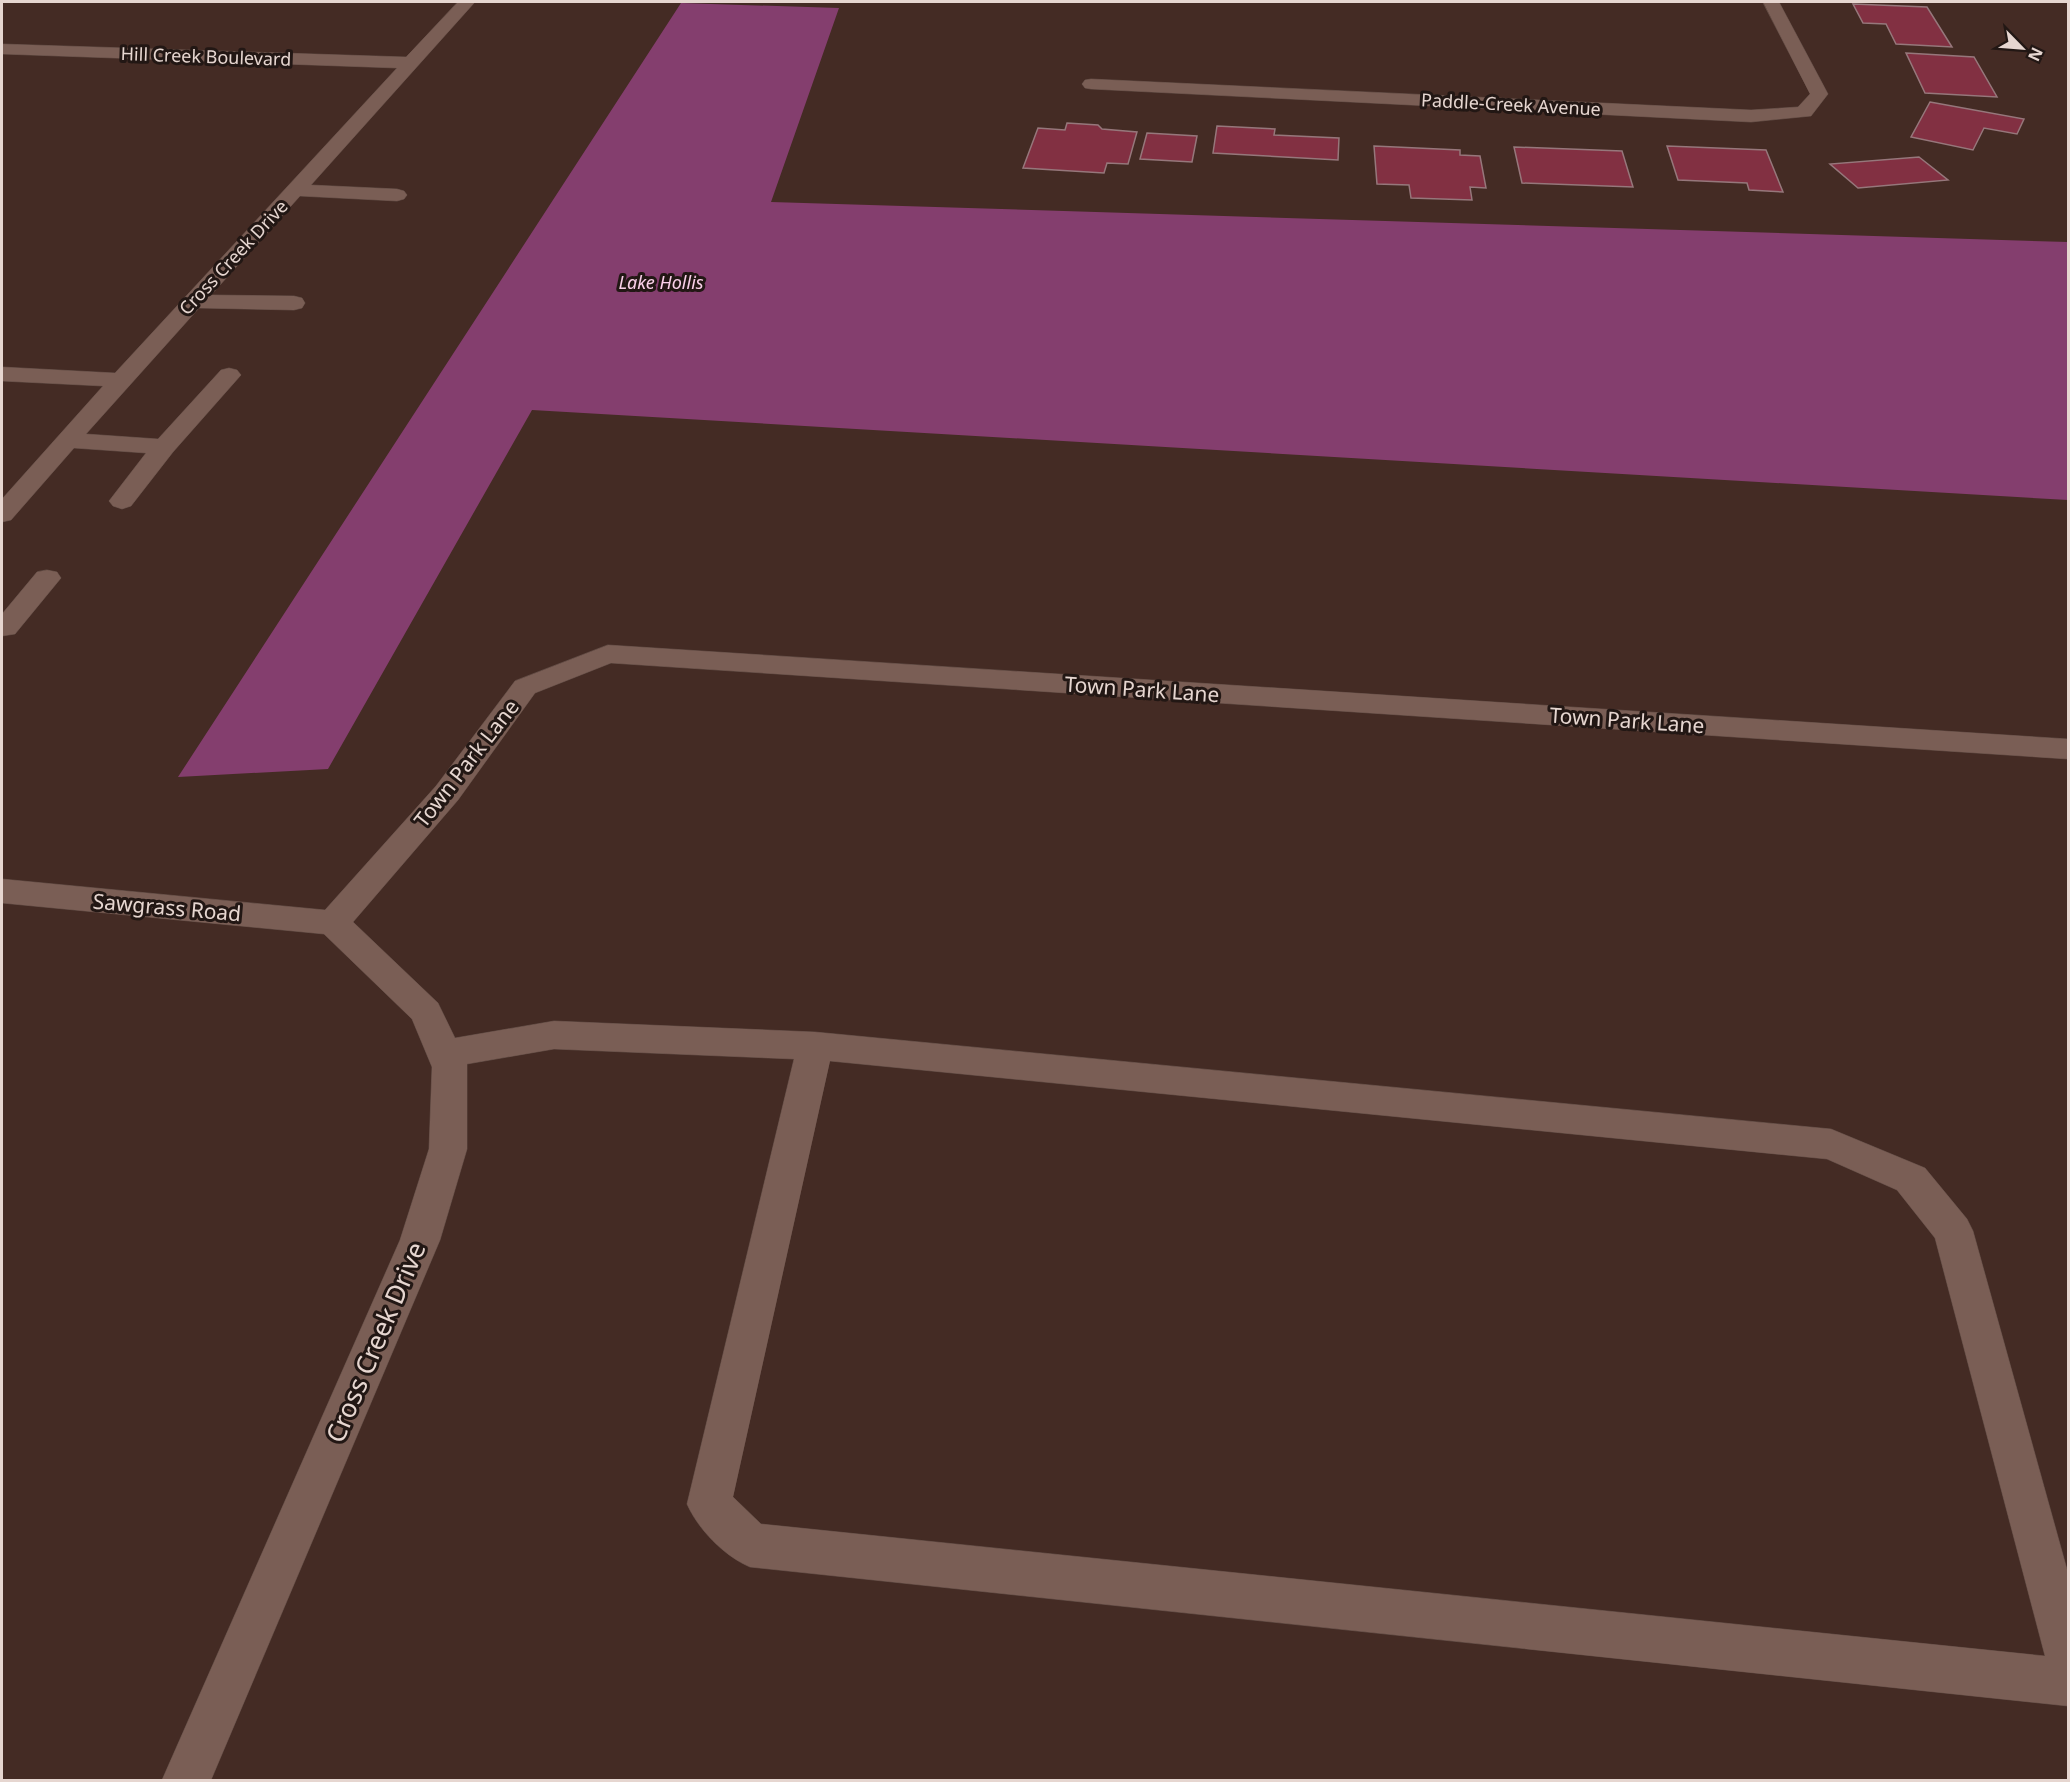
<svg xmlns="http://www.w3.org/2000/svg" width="2070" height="1782" font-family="'Noto Sans',sans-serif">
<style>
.water{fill:#843e6e}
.building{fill:#823042;stroke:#96777b;stroke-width:1.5}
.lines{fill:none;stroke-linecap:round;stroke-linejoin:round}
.minor-casing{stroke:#5f4a43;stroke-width:1}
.minor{fill:#7a5e55;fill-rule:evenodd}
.labels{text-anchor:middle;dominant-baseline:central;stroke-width:6;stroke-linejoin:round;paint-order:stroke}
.far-street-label{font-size:18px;fill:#e6d6d0;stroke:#221714}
.far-water-label{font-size:18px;font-style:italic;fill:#fad0e9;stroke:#221714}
.street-label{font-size:21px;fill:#e6d6d0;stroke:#221714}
.near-street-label{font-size:26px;fill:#e6d6d0;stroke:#221714}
</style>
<rect width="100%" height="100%" fill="#442b24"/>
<path class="water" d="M 681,3 L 839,8 L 771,202 L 2068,242 L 2068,500 L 532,410 L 328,769 L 178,777 Z"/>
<g class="building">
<path d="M 1853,4 L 1927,7 L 1952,47 L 1896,44 L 1886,24 L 1863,23 Z"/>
<path d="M 1906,53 L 1974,57 L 1997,97 L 1925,93 Z"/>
<path d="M 1930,102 L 2024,119 L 2017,134 L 1984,128 L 1973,150 L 1911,137 Z"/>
<path d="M 1067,123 L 1098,125 L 1102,129 L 1137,132 L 1128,164 L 1107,163 L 1104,173 L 1023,168 L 1038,128 L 1065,130 Z"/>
<path d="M 1217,126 L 1275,129 L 1274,135 L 1339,138 L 1338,160 L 1213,153 Z"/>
<path d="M 1147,133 L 1197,136 L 1192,162 L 1140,159 Z"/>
<path d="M 1374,146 L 1460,150 L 1460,155 L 1480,156 L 1486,188 L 1470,187 L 1472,200 L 1411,198 L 1409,185 L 1377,184 Z"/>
<path d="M 1667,146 L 1766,150 L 1783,192 L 1749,190 L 1747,183 L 1678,180 Z"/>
<path d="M 1514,147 L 1622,151 L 1633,187 L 1522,183 Z"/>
<path d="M 1919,157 L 1948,180 L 1858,188 L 1830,164 Z"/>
</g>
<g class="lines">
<defs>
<g id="minor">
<path d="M 458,2 L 475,2 L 311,185 L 397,189 L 404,191 L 407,195 L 404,199 L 397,201 L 300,196 L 211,295 L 294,296 L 302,298 L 305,303 L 302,308 L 294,310 L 199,308 L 86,434 L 158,439 L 221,370 L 229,368 L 237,370 L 241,375 L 173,452 L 131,506 L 122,509 L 113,506 L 109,501 L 146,453 L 74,448 L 11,520 L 2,522 L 2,499 L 103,386 L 2,381 L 2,367 L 115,373 L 397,68 L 2,54 L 2,44 L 406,57 Z"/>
<path d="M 1763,2 L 1779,2 L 1828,94 L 1811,116 L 1751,122 L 1091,89 L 1085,88 L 1082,84 L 1085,80 L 1091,79 L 1751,110 L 1798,107 L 1810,94 Z"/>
<path d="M 47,570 L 57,572 L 61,578 L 15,634 L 2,636 L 2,614 L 37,572 Z"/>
<path d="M 608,645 L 2068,739 L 2068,759 L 611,663 L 535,693 L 458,800 L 353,922 L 438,1003 L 455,1038 L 554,1021 L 815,1032 L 1831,1129 L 1925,1168 L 1967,1219 L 1973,1231 L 2068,1573 L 2068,1706 L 750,1567 C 724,1556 698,1529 687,1504 L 794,1059 L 554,1049 L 467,1064 L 467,1149 L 440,1240 L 211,1780 L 162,1780 L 400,1240 L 429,1149 L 432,1067 L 412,1019 L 324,934 L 2,903 L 2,879 L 325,910 L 436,786 L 515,681 ZM 830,1061 L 1827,1159 L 1897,1190 L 1935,1238 L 2045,1656 L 761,1524 L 733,1497 Z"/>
</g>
</defs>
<use href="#minor" class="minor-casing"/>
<use href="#minor" class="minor"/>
</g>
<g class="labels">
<g class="far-street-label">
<text transform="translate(206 56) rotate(2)">Hill Creek Boulevard</text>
<text transform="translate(1511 104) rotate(3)">Paddle-Creek Avenue</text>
<text transform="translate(233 257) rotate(-47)">Cross Creek Drive</text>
</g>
<g class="far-water-label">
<text x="661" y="282">Lake Hollis</text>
</g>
<g class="street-label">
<text transform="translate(1142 689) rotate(4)">Town Park Lane</text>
<text transform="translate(1627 720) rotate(4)">Town Park Lane</text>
<text transform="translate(466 763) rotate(-52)">Town Park Lane</text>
<text transform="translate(167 907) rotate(5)">Sawgrass Road</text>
</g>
<g class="near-street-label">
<text transform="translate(375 1342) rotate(-67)">Cross Creek Drive</text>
</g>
</g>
<rect width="2070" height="1782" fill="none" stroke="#e6d6d0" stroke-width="6"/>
<g transform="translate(2022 48) rotate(115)" stroke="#221714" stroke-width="4.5" paint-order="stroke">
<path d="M0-4.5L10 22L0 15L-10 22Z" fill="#e6d6d0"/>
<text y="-9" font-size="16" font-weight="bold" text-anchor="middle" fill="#e6d6d0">N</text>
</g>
</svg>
